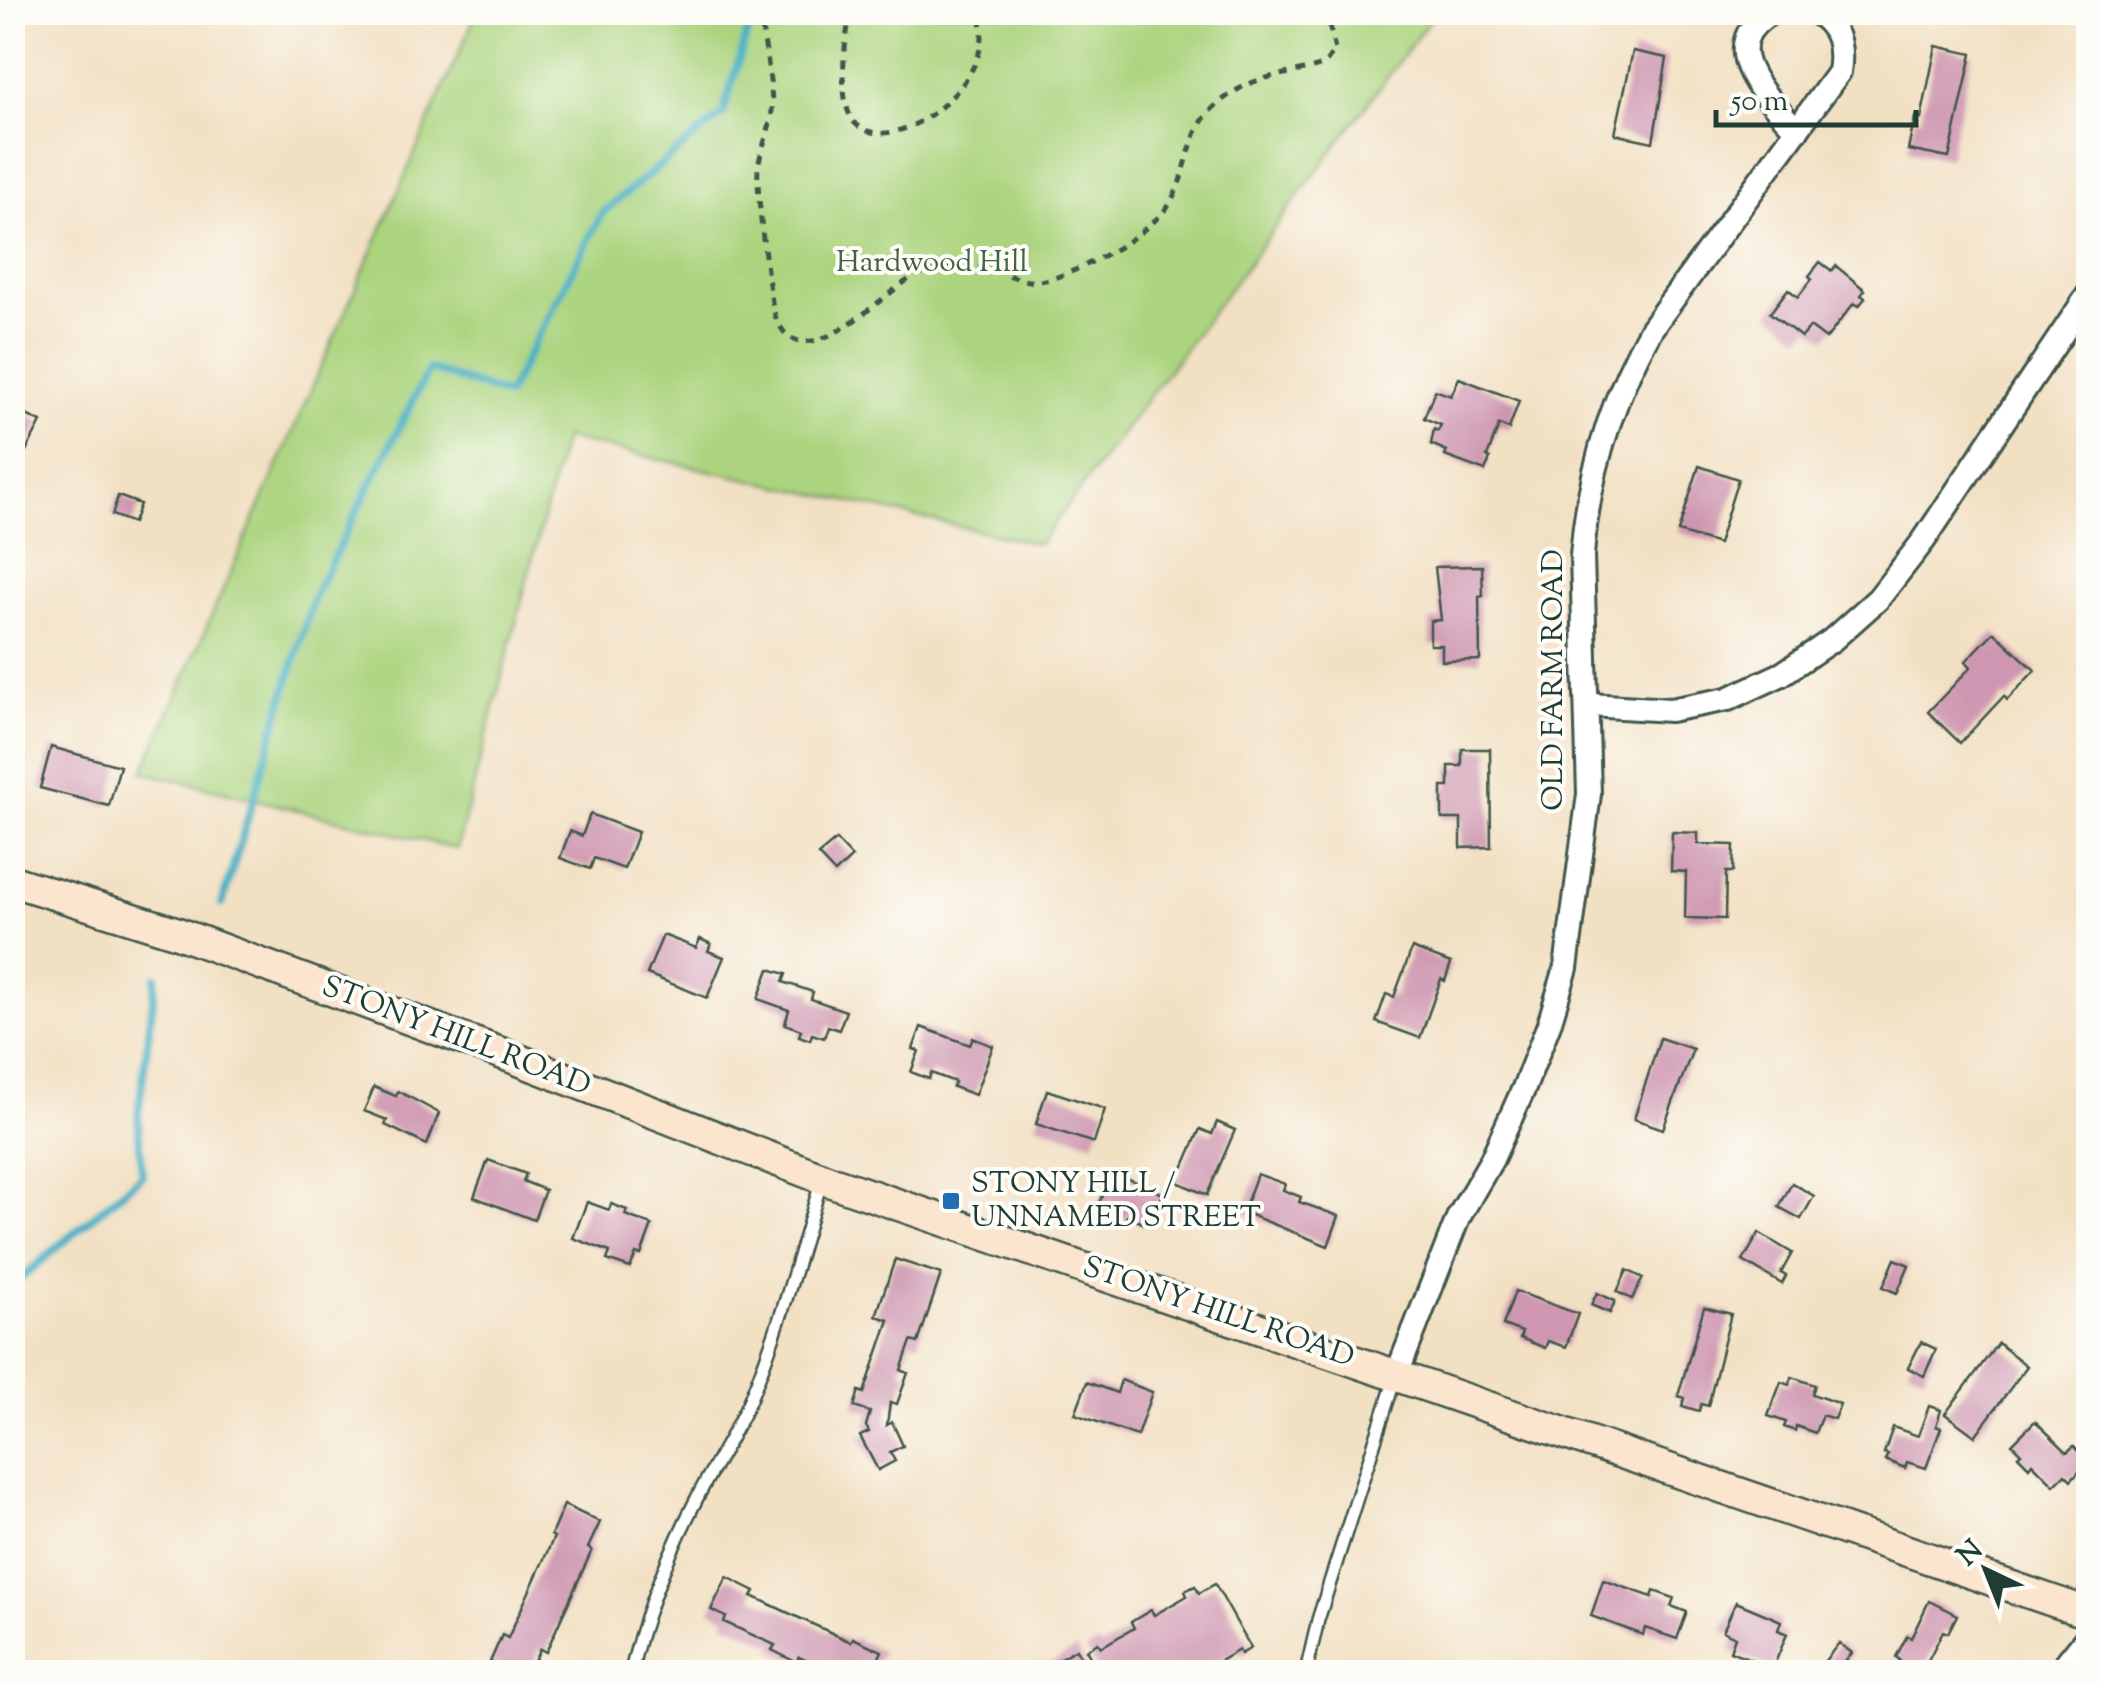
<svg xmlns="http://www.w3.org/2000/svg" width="2101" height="1685" font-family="'Sorts Mill Goudy',serif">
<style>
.green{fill:#acd47f;stroke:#66885a;stroke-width:2.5}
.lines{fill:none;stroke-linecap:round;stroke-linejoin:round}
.stream{stroke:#43aec2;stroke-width:8}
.building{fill:#ce96b0}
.service-casing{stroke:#3f5549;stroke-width:16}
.minor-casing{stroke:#3f5549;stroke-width:28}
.secondary-casing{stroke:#3f5549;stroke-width:35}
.path{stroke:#3f5549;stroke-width:5;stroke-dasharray:8 8;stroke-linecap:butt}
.service{stroke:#fff;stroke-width:11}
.minor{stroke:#fff;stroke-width:22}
.secondary{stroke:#fce5cf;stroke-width:30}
.poi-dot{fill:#1f6fb2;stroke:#fdfcf7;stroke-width:4}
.labels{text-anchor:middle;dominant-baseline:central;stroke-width:8;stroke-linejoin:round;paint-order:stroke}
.park-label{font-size:30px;fill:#426347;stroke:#fdfcf7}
.street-label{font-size:30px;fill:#1f3d34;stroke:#fdfcf7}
.poi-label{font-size:30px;fill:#1f3d34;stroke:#fdfcf7;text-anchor:start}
</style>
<rect width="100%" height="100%" fill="#fdfcf7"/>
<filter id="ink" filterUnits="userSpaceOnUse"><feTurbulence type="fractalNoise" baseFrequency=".01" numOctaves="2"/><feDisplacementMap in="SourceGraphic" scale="20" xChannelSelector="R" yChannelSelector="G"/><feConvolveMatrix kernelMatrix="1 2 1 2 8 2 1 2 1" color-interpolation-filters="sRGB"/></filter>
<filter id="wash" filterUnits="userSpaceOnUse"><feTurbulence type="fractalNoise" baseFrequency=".0048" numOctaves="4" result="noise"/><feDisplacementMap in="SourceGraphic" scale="40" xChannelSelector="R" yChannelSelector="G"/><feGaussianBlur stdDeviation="2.25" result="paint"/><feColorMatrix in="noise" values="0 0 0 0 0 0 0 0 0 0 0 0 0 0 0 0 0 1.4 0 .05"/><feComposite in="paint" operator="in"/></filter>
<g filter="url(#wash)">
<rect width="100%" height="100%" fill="#f2e0c3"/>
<path class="green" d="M 477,12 L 1435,12 L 1435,13 L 1039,544 L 564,438 L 457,849 L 143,772 Z"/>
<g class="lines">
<g class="stream">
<path d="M 222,904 L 314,596 L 429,369 L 507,395 L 603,212 L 723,114 L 753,12"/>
<path d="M 12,1286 L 142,1175 L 138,1115 L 156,977"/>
</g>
</g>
<g id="blocks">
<g class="building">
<path d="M 1936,46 L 1972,54 L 1949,158 L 1908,150 L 1915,117 L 1921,119 Z"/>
<path d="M 1633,51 L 1667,58 L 1653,142 L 1615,134 Z"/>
<path d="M 1820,262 L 1832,271 L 1836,266 L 1865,290 L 1861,295 L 1865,298 L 1859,306 L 1854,303 L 1826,339 L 1810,327 L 1801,337 L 1770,313 L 1788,289 L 1798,297 L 1812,279 L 1809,276 Z"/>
<path d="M 1459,378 L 1519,401 L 1509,429 L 1499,425 L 1487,457 L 1490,459 L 1485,471 L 1445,456 L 1447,451 L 1431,444 L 1434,429 L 1438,431 L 1441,425 L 1424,418 L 1435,390 L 1451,396 Z"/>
<path d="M 20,412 L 41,422 L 15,472 L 12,427 Z"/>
<path d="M 1699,466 L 1738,479 L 1718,544 L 1678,532 Z"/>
<path d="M 118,496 L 140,504 L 133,523 L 112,515 Z"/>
<path d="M 1482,566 L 1483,596 L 1479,597 L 1480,660 L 1442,661 L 1442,645 L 1430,645 L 1430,621 L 1441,620 L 1435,567 Z"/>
<path d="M 1994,632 L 2035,670 L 2007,700 L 2004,696 L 1960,743 L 1928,712 L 1971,667 L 1966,661 Z"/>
<path d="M 51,747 L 120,766 L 109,806 L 40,788 Z"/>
<path d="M 1462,749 L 1490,749 L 1491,847 L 1461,848 L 1461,819 L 1442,819 L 1442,787 L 1449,787 L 1449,766 L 1462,766 Z"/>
<path d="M 590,814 L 638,832 L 624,869 L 594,858 L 590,869 L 560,858 L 570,831 L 582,836 Z"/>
<path d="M 1672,832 L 1698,833 L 1698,844 L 1734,845 L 1733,872 L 1726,872 L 1725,919 L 1685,918 L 1686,872 L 1671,871 Z"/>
<path d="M 836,840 L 852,857 L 835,873 L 818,855 Z"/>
<path d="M 663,935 L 696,948 L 700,939 L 711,944 L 708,951 L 724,957 L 707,998 L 647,974 Z"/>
<path d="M 1412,948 L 1451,963 L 1445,981 L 1441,979 L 1420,1038 L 1376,1022 L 1386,994 L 1394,997 Z"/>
<path d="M 769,969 L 786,974 L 783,982 L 813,992 L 811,999 L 846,1011 L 839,1030 L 828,1026 L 824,1038 L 812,1034 L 810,1040 L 799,1036 L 801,1030 L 785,1024 L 789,1010 L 758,999 Z"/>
<path d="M 921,1027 L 970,1045 L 973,1038 L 993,1046 L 975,1095 L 953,1087 L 955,1082 L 931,1073 L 929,1079 L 911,1072 L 919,1051 L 913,1049 Z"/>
<path d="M 1660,1038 L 1693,1049 L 1663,1129 L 1634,1119 Z"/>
<path d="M 374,1087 L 396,1096 L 398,1091 L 439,1113 L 427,1145 L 385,1125 L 387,1120 L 364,1111 Z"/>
<path d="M 1047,1090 L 1105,1109 L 1094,1143 L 1036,1124 Z"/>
<path d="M 1217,1122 L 1235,1130 L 1207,1195 L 1177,1182 L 1200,1129 L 1212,1134 Z"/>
<path d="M 488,1160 L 526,1174 L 523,1181 L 545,1190 L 534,1220 L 474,1197 Z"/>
<path d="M 1113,1172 L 1163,1194 L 1149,1226 L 1127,1216 L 1124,1221 L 1096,1209 Z"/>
<path d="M 1257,1174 L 1285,1184 L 1283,1190 L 1301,1197 L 1299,1202 L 1339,1216 L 1328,1246 L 1243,1212 Z"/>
<path d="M 1792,1183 L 1814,1196 L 1801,1219 L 1779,1207 Z"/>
<path d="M 587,1202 L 609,1210 L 611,1204 L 627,1210 L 625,1215 L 652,1225 L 641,1255 L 636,1254 L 630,1268 L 607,1260 L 610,1252 L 573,1238 Z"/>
<path d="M 1759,1233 L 1792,1253 L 1781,1273 L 1786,1276 L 1782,1284 L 1743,1261 Z"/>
<path d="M 895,1259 L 941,1274 L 918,1343 L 911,1341 L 901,1370 L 908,1373 L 897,1404 L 890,1402 L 887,1425 L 892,1422 L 903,1446 L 890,1452 L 895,1461 L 878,1470 L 860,1436 L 869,1432 L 866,1426 L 870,1412 L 854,1407 L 859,1391 L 864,1393 L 889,1320 L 876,1316 Z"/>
<path d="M 1895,1259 L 1909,1265 L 1897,1293 L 1883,1287 Z"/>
<path d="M 1627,1270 L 1643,1278 L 1632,1299 L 1617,1292 Z"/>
<path d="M 1515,1291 L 1578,1314 L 1566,1347 L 1548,1341 L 1545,1348 L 1520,1338 L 1522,1332 L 1503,1325 Z"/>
<path d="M 1597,1293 L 1615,1301 L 1610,1313 L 1591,1305 Z"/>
<path d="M 1704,1307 L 1731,1314 L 1708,1406 L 1701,1404 L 1699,1411 L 1682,1406 L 1684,1398 L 1678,1396 Z"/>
<path d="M 1921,1342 L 1936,1349 L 1924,1376 L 1908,1368 Z"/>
<path d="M 1998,1343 L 2027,1366 L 1975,1436 L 1945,1414 Z"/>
<path d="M 1792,1377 L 1815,1385 L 1812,1394 L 1840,1404 L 1834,1419 L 1822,1415 L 1815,1433 L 1796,1426 L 1795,1431 L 1784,1427 L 1786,1422 L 1768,1416 L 1781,1382 L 1789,1385 Z"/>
<path d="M 1121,1380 L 1152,1392 L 1137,1436 L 1075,1414 L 1087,1382 L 1117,1393 Z"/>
<path d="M 1929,1406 L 1941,1410 L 1936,1426 L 1941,1428 L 1926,1468 L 1907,1462 L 1905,1468 L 1885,1460 L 1888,1454 L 1884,1453 L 1893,1427 L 1918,1436 Z"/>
<path d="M 2035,1421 L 2067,1452 L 2074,1446 L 2088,1461 L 2071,1480 L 2065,1474 L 2054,1485 L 2032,1463 L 2029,1467 L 2018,1456 L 2021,1453 L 2012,1444 Z"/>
<path d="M 564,1505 L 600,1522 L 588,1548 L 592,1550 L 546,1652 L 540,1649 L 529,1672 L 514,1672 L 490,1662 L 502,1635 L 508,1638 L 554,1537 L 551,1535 Z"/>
<path d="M 727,1577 L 755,1591 L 752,1596 L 851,1642 L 853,1638 L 882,1651 L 872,1672 L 832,1672 L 799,1657 L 796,1662 L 772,1650 L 775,1645 L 724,1622 L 726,1617 L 711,1610 Z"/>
<path d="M 1603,1580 L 1652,1597 L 1654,1591 L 1674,1598 L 1671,1606 L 1687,1612 L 1677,1639 L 1645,1628 L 1643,1635 L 1591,1616 Z"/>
<path d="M 1215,1584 L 1251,1648 L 1241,1654 L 1239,1650 L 1206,1669 L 1208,1672 L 1099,1672 L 1086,1650 L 1098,1643 L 1101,1647 L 1134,1628 L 1131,1622 L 1151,1610 L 1154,1615 L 1187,1596 L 1185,1591 L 1195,1586 L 1199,1593 Z"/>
<path d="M 1929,1601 L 1957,1615 L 1948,1633 L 1943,1631 L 1922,1672 L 1894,1672 L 1900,1660 L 1896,1657 L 1907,1636 L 1911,1638 Z"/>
<path d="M 1736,1602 L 1781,1621 L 1778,1630 L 1787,1634 L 1773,1668 L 1730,1651 L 1735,1637 L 1723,1631 Z"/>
<path d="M 1839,1643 L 1852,1653 L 1837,1672 L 1824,1662 Z"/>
<path d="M 1076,1649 L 1089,1672 L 1052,1672 L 1048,1665 Z"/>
</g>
</g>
</g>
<g filter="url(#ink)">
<use href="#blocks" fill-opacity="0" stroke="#3f5549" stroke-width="2.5"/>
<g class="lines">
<defs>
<g id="service">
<path d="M 631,1672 C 644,1613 668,1555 696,1500 C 713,1466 735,1434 750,1399 C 780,1328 800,1252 822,1179"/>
<path d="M 1306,1672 L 1318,1620 L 1396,1375"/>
</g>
<g id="minor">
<path d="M 1772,12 C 1710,46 1769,100 1797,130"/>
<path d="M 1589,705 L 1670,710 L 1728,699 L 1782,674 L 1832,640 L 1878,599 L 1924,540 L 2088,295"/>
<path d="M 1397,1374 L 1458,1218 L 1492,1159 L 1524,1088 L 1549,1024 L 1566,968 L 1589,794 L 1582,556 C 1588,474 1611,400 1651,329 L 1839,72 C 1843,47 1839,26 1815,12"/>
<path d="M 2059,1672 L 2088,1636"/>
</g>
<path id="secondary" d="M 12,881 L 175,932 L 506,1055 L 832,1182 L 2088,1613"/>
</defs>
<use href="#service" class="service-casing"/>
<use href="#minor" class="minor-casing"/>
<use href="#secondary" class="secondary-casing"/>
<g class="path">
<path d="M 759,12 C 763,34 773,89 772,110 C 771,129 760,149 758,169 C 756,188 769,301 776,318 C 803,386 886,287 919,274 C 935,268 969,265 986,268 C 1001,271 1015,279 1029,281 C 1055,285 1111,253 1133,238 C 1146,228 1163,216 1171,201 C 1197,153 1181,123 1239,89 C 1266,73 1296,75 1325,64 L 1335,50 L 1326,12"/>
<path d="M 851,12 C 845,37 835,107 857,125 C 900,160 1004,74 978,12"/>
</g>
<use href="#service" class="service"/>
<use href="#minor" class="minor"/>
<use href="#secondary" class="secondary"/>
</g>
</g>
<rect class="poi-dot" x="941" y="1191" width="20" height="20" rx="5"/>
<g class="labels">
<g class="park-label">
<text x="932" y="263">Hardwood Hill</text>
</g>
<g class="street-label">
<text transform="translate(1554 680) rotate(-90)">OLD FARM ROAD</text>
<text transform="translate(456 1037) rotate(21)">STONY HILL ROAD</text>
<text transform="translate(1218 1313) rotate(19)">STONY HILL ROAD</text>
</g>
<g class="poi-label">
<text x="971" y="1184">STONY HILL /<tspan x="971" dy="34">UNNAMED STREET</tspan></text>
</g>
</g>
<rect width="2101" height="1685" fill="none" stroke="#fdfcf7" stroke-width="50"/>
<g transform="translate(1986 1570) rotate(317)" stroke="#fdfcf7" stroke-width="8" paint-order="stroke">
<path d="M0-8L18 38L0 25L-18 38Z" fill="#1f3d34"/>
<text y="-15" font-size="28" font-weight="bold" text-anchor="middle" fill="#1f3d34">N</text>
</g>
<path d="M1716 110v15h200v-15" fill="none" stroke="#1f3d34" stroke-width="5"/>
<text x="1731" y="110" font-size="30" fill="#1f3d34" stroke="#fdfcf7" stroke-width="8" paint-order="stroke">50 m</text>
</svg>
